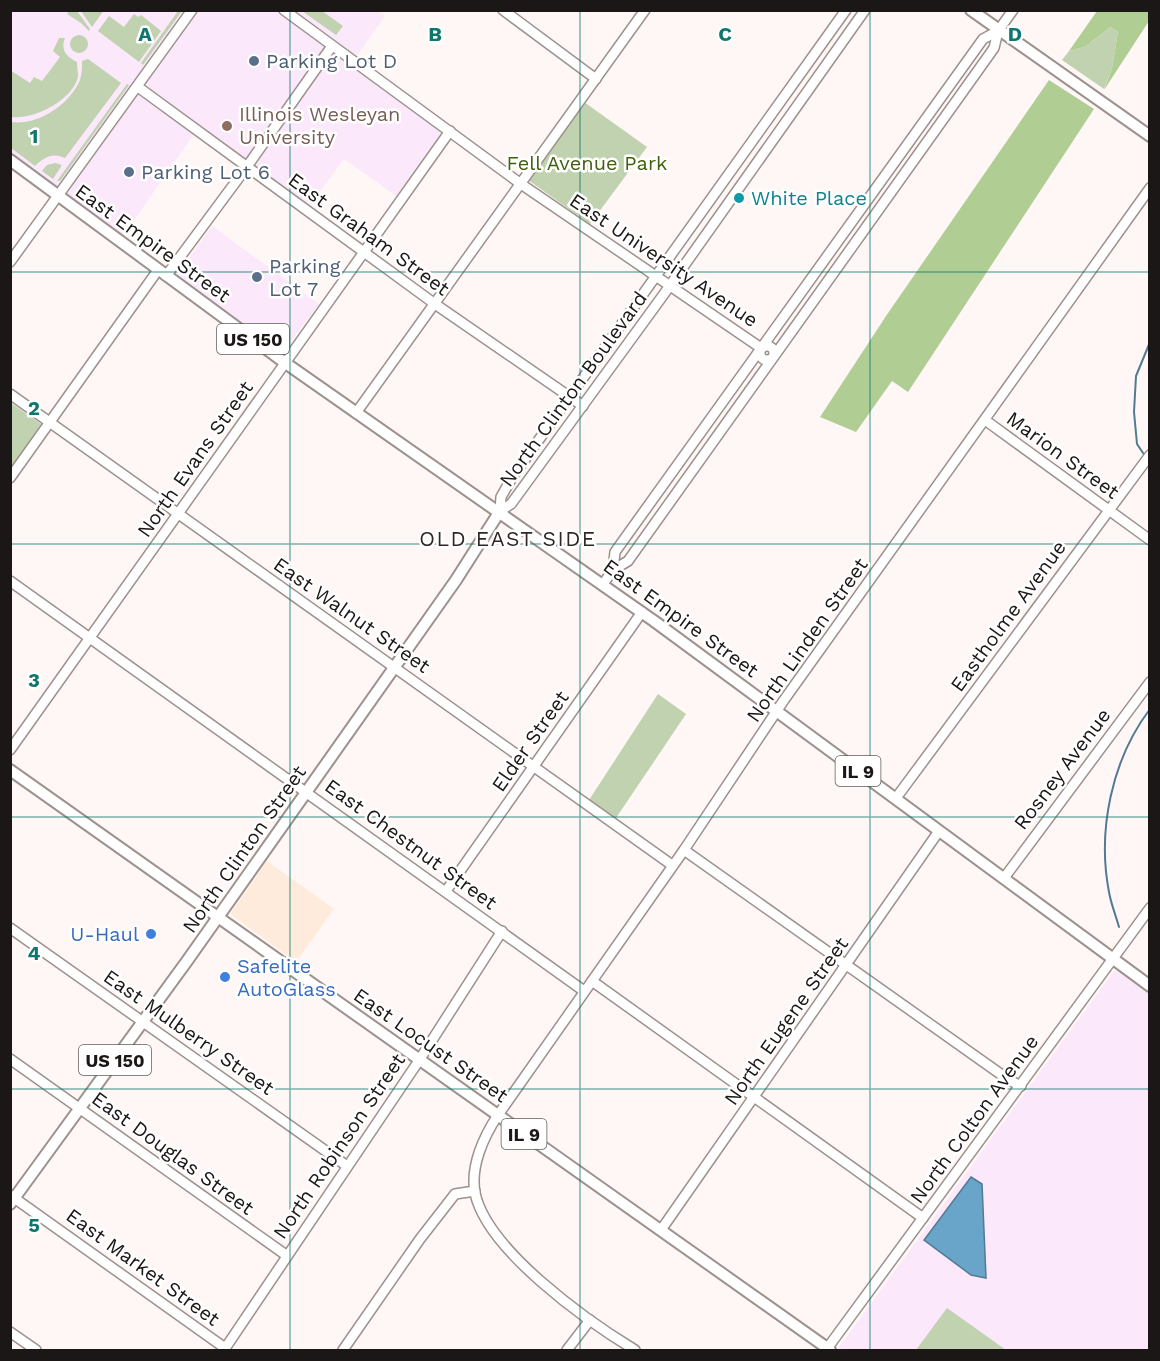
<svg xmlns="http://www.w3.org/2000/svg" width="1160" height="1361" font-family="'Work Sans',sans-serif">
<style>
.commercial{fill:#feebdb}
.education{fill:#fbe8fa}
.green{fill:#c0d2af}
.forest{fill:#b0cd94}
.water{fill:#69a4c9;stroke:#527a93;stroke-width:1.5}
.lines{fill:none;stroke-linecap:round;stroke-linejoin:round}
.stream{stroke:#527a93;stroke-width:2}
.minor-casing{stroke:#9c918d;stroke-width:12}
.major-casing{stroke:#9c918d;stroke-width:14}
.minor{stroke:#fff;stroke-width:9}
.major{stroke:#fff;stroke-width:10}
.grid{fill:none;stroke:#0f766e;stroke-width:1.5;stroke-opacity:0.55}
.service-dot{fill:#5c6f8a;stroke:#fff;stroke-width:2}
.education-dot{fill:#8d6e63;stroke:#fff;stroke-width:2}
.culture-dot{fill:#0f9aa8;stroke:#fff;stroke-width:2}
.shop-dot{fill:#3f7fe0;stroke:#fff;stroke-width:2}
.labels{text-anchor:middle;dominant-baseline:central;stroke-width:5;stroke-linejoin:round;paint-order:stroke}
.shield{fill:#fff;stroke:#5f5d5c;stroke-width:1.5}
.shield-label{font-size:18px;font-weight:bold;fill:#1b1716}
.service-label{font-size:20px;fill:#4e5e75;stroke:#fff;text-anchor:start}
.education-label{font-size:20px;fill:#785e54;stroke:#fff;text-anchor:start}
.park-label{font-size:20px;fill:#3f600d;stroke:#fff}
.culture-label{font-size:20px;fill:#0d838f;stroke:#fff;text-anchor:start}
.street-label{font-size:20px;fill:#1b1716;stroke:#fff}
.shop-label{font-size:20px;fill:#366cbe;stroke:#fff;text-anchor:end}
.neighbourhood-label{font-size:21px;letter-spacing:1.5px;fill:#302724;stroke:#fff}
.grid-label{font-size:20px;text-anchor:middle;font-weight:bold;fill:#0f766e;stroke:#fff;stroke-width:5;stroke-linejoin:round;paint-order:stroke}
</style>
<rect width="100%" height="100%" fill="#fff7f5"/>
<path class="commercial" d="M 267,861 L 334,909 L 296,962 L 232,915 L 231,913 Z"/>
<g class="education">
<path d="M 10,11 L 377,11 L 385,16 L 353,61 L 445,127 L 396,196 L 344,159 L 306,210 L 196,131 L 121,239 L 11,155 Z"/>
<path d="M 212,226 L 319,304 L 282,353 L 177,275 Z"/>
<path d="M 1114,971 L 1119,971 L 1149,994 L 1149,1350 L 837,1350 Z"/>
</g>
<g class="green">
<path d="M 104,10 L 92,27 L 81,11 L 81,10 Z"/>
<path d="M 69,11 L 77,11 L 90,29 L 89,31 L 81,23 L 67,14 Z"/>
<path d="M 178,11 L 182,11 L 143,65 L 141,63 Z"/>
<path d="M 302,11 L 322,11 L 343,26 L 336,35 Z"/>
<path d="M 134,14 L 138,17 L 141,15 L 161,31 L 139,62 L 98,31 L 109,16 L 124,27 Z"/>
<path d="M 1110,27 L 1118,32 L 1112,68 L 1104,89 L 1062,60 L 1069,51 L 1085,47 Z"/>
<circle cx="79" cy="44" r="9"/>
<path d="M 59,38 L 65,38 C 60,50 67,57 77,62 C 77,66 78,72 78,77 C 72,101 33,120 11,117 L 11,73 L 13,72 L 30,83 L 34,77 L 42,81 L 60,57 L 53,51 Z"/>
<path d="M 88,59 L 121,83 L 65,158 C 53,152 44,157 35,166 L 11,148 L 11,122 C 38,126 69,105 80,80 C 82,74 82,67 82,61 Z"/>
<path d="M 127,84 L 129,85 L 60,181 L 57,181 Z"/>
<path d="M 584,102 L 647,147 L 590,224 L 528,180 Z"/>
<path d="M 55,163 L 62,165 L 53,179 L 42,171 L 47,165 Z"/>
<path d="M 11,403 L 41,424 L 11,468 Z"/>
<path d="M 658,694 L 686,714 L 616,818 L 589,800 Z"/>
<path d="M 947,1308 L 1006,1350 L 916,1350 Z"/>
</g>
<g class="forest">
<path d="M 1097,11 L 1149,11 L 1149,21 L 1104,90 L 1112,68 L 1118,32 L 1110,27 L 1085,47 L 1069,51 Z"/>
<path d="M 1049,80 L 1094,109 L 908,392 L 892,381 L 856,432 L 820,417 L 886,316 Z"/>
</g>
<path class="water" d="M 971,1177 L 982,1184 L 986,1278 L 971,1275 L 924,1240 Z"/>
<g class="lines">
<g class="stream">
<path d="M 1145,456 L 1137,444 L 1134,412 L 1136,376 L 1150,342"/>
<path d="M 1119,927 C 1116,916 1111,904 1109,892 C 1097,830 1112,759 1150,709"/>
</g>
<defs>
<g id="minor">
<path d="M 284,10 L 521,184 L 761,348"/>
<path d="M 503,10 L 596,79"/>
<path d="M 138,87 L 435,304 L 583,406"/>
<path d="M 10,262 L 192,10"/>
<path d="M 166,276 L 246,168 L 332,46"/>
<circle cx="767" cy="353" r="7"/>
<path d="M 10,394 L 672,865"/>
<path d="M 356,413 L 645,10"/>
<path d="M 985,420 L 1150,540"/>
<path d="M 10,478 L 158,270"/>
<path d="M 500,511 L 511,504 L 664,294 L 865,10"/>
<path d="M 500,511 L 501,497 L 513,476 L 846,10"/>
<path d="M 613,570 L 615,552 L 983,39 L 998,31"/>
<path d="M 10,581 L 584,991"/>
<path d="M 603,584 L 613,570 L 628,561 L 994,48 L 998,31 L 1013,10"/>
<path d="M 10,750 L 450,131"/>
<path d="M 896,798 L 1150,455"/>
<path d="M 684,850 L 1009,1080 L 1021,1086"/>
<path d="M 1004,878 L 1150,682"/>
<path d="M 446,891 L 642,612"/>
<path d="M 10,928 L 347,1166"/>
<path d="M 592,981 L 923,1218"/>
<path d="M 10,1059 L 286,1255"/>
<path d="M 10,1195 L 225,1348"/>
<path d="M 661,1230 L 939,831"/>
<path d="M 10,1332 L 36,1350"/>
<path d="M 224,1350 L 420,1059 L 502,931"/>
<path d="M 343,1350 L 420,1239 L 455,1194 L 475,1191"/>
<path d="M 567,1350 L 590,1320"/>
<path d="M 635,1350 C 587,1321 487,1250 475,1193 C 470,1166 484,1136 498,1115 L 684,850 L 784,700 L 1150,188"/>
<path d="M 826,1350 L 1150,908"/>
</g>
<g id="major">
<path d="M 971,10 L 1150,136"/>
<path d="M 10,160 L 284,362 L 654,621 L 1150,986"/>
<path d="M 10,770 L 830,1350"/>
<path d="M 10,1204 L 187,961 L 456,580 L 500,511"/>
</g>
</defs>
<use href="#minor" class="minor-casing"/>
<use href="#major" class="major-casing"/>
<use href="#minor" class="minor"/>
<use href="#major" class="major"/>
</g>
<path class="grid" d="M 290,10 L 290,1350M 580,10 L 580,1350M 870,10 L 870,1350M 10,272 L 1150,272M 10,544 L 1150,544M 10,817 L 1150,817M 10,1089 L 1150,1089"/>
<g class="service-dot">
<circle cx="254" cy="61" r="6"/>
<circle cx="129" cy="172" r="6"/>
<circle cx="257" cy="277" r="6"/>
</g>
<circle class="education-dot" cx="227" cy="126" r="6"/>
<circle class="culture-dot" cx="739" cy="198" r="6"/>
<g class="shop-dot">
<circle cx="151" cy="934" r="6"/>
<circle cx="225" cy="977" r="6"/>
</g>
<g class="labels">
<g class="shield">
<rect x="217" y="324" width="72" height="30" rx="4.5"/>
<rect x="835.5" y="756" width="45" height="30" rx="4.5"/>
<rect x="79" y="1045" width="72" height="30" rx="4.5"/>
<rect x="501.5" y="1119" width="45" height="30" rx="4.5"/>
</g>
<g class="shield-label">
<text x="253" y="339">US 150</text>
<text x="858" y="771">IL 9</text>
<text x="115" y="1060">US 150</text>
<text x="524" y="1134">IL 9</text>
</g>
<g class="service-label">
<text x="266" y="61">Parking Lot D</text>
<text x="141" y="172">Parking Lot 6</text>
<text x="269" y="266">Parking<tspan x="269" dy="23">Lot 7</tspan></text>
</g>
<g class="education-label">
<text x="239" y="114">Illinois Wesleyan<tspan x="239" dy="23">University</tspan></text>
</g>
<g class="park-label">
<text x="587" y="163">Fell Avenue Park</text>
</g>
<g class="culture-label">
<text x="751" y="198">White Place</text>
</g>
<g class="street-label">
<text transform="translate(369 234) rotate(36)">East Graham Street</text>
<text transform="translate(153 243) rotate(36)">East Empire Street</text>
<text transform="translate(664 260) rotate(34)">East University Avenue</text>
<text transform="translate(573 389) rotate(-54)">North Clinton Boulevard</text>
<text transform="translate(1063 455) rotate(36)">Marion Street</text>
<text transform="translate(195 459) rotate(-55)">North Evans Street</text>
<text transform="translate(352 615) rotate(35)">East Walnut Street</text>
<text transform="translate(1008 616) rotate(-54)">Eastholme Avenue</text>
<text transform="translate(681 618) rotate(36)">East Empire Street</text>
<text transform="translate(807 640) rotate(-55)">North Linden Street</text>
<text transform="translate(530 741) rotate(-55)">Elder Street</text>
<text transform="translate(1062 769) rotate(-53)">Rosney Avenue</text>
<text transform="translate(411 844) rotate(36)">East Chestnut Street</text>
<text transform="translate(244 849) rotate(-55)">North Clinton Street</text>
<text transform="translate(786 1021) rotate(-55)">North Eugene Street</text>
<text transform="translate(189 1032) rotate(35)">East Mulberry Street</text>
<text transform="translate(431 1045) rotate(35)">East Locust Street</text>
<text transform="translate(974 1119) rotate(-54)">North Colton Avenue</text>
<text transform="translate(339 1146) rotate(-56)">North Robinson Street</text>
<text transform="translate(173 1153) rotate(36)">East Douglas Street</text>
<text transform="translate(143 1267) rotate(36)">East Market Street</text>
</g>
<g class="shop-label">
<text x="139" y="934">U-Haul</text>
<text x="237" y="966" text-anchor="start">Safelite<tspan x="237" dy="23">AutoGlass</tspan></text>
</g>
<g class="neighbourhood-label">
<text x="508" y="538">OLD EAST SIDE</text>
</g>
</g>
<g class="grid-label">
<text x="145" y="41">A</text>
<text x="435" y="41">B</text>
<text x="725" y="41">C</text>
<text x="1015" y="41">D</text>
<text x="34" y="143">1</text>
<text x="34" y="415">2</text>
<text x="34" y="687">3</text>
<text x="34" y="960">4</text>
<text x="34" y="1232">5</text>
</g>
<rect width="1160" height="1361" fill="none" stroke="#1b1716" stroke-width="24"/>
</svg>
